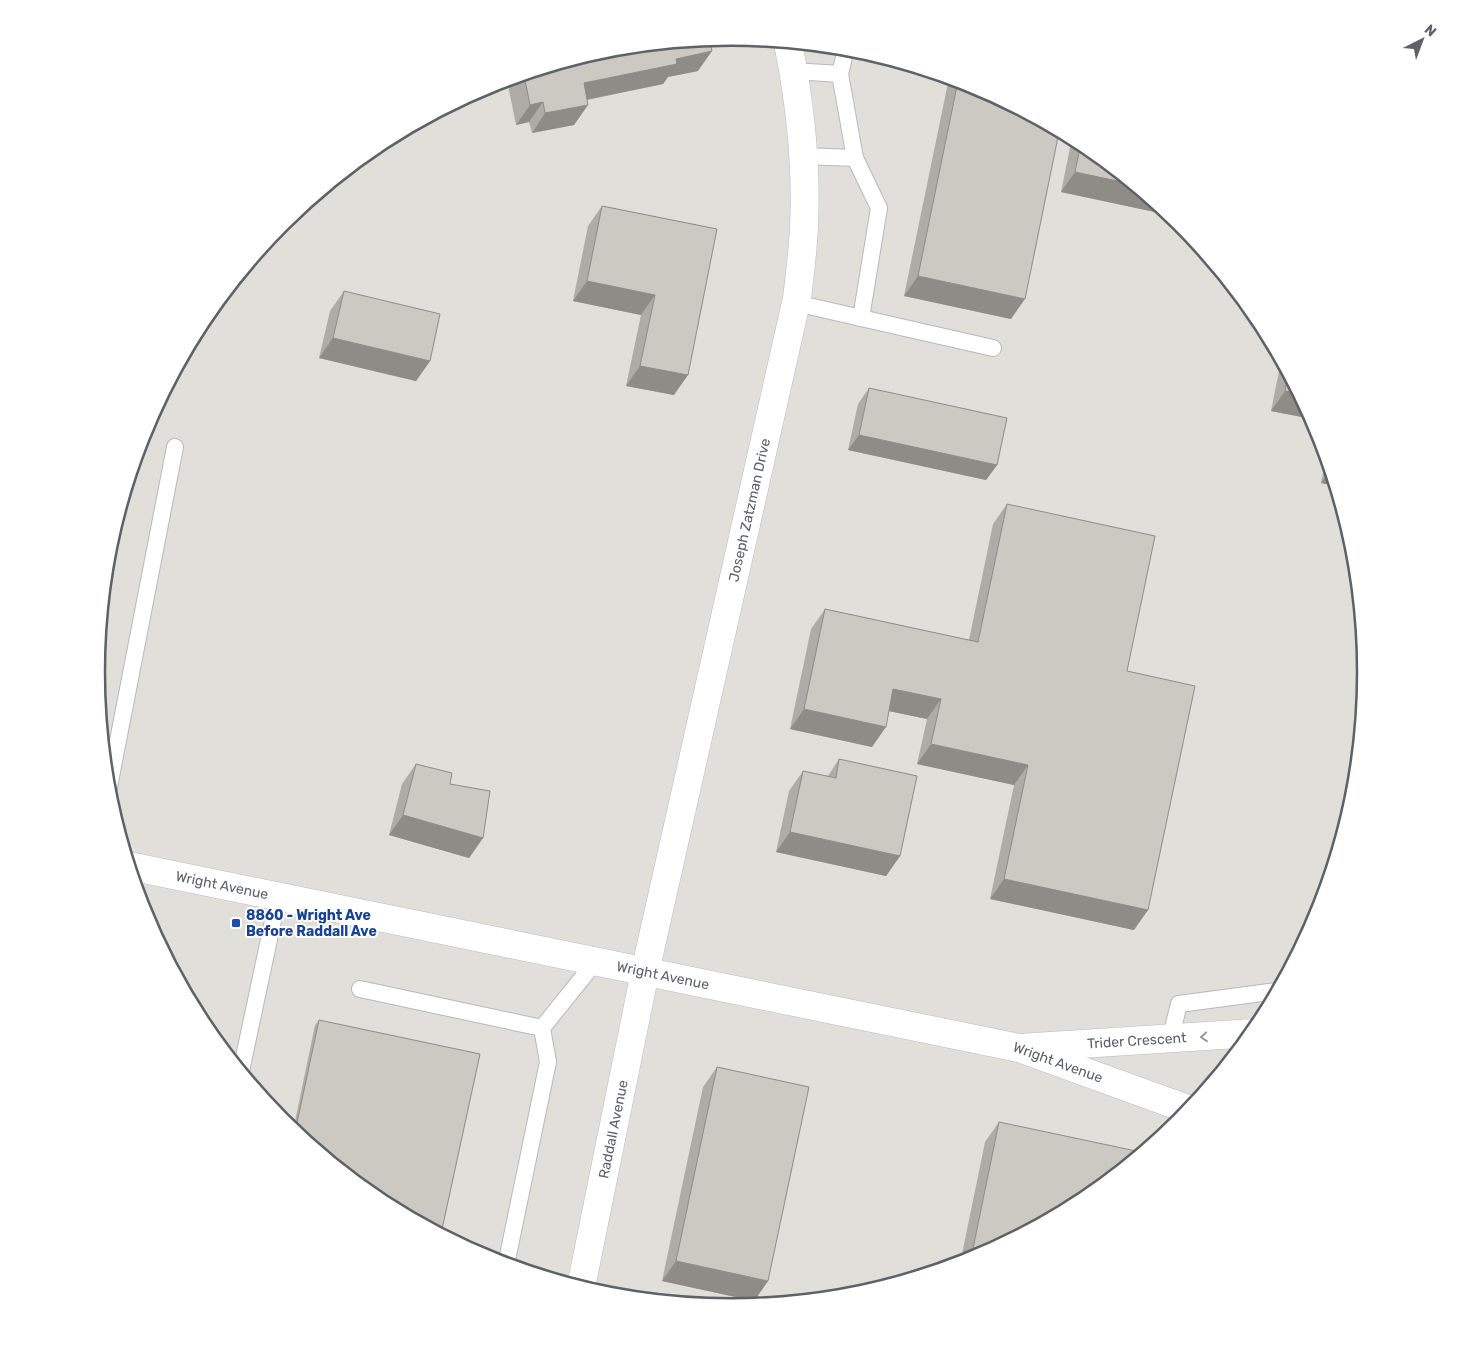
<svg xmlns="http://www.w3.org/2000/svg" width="1462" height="1345" font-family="Rubik,sans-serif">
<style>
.industrial{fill:#e1dfda}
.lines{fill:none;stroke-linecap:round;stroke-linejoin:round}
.lane-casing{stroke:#b6b9bd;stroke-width:18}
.street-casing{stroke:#b6b9bd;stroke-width:29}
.secondary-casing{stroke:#b7bbc0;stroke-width:29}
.lane{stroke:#fff;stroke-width:16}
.street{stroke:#fff;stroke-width:28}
.secondary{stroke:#fff;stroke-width:28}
.wall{fill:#afaca7}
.shaded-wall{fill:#8f8c88}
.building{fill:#ccc8c2;stroke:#8f8c88}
.oneway{stroke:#96999c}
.transit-dot{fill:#1a4fb4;stroke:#fff;stroke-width:2}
.labels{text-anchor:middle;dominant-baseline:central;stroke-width:4;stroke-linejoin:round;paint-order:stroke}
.street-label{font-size:14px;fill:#5d6267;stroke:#fff}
.transit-label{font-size:14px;font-weight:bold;fill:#164399;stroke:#fff;text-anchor:start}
.rim{fill:none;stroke:#5d6267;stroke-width:2.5}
</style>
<rect width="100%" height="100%" fill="#f0ede5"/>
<circle class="industrial" cx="731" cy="672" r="633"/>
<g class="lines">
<defs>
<g id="lane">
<path d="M 793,71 L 840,74 L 846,49"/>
<path d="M 840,74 L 855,158 L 879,208 L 861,318 L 993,348"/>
<path d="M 803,156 L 855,158"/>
<path d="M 796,303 L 861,318"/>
<path d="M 108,792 L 175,447"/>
<path d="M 360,989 L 542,1028 L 596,961"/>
<path d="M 1170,1040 L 1179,1004 L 1277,991"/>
<path d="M 241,1071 L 278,897"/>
<path d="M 506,1265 L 548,1062 L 542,1028"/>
</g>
<g id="street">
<path id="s1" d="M 1019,1048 L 1253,1033"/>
</g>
<g id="secondary">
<path id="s2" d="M 129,866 L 1019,1048 L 1190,1110"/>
<path id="s3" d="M 581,1287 L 645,972 L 797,298 C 800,274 803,250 804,226 C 807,165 800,103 788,43"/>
</g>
</defs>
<use href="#lane" class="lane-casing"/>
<use href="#street" class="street-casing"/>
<use href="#secondary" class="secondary-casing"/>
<use href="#lane" class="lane"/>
<use href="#street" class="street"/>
<use href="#secondary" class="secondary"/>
</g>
<g class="wall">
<path d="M 607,50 L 698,71 L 668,77 L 663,84 L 587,100 L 574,125 L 532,133 L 529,122 L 516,125 L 507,80 Z"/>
<path d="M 949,78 L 974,86 L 1011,319 L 904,296 Z"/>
<path d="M 1072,138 L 1084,145 L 1169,215 L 1061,192 Z"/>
<path d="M 602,206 L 717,229 L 674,395 L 626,386 L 641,315 L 573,301 L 588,226 Z"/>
<path d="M 344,291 L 430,361 L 416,381 L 319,358 L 330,311 Z"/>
<path d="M 1281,361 L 1312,419 L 1271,411 Z"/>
<path d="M 869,388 L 997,465 L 986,480 L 848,450 L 858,404 Z"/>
<path d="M 1326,457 L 1335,486 L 1321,483 Z"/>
<path d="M 1007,504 L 1127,671 L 1134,930 L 990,899 L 1014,785 L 917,764 L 927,719 L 889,711 L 872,747 L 790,729 L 811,629 L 825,609 L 969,640 L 993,524 Z"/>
<path d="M 839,759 L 900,856 L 886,876 L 776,852 L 789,791 L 803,771 L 828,776 Z"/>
<path d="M 416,764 L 450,784 L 483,838 L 469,858 L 389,835 L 402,784 Z"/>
<path d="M 319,1020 L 378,1200 L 293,1131 L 315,1025 Z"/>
<path d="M 717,1067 L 768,1281 L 754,1301 L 662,1281 L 703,1087 Z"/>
<path d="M 999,1122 L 974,1259 L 960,1264 L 985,1142 Z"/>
</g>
<g class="shaded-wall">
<path d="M 712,51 L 698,71 L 668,77 L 663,84 L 570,103 L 584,83 L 676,59 Z"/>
<path d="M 543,102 L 529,122 L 516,125 L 530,105 Z"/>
<path d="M 588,105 L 574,125 L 532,133 L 545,113 Z"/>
<path d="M 1075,172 L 1132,184 L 1169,215 L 1061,192 Z"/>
<path d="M 918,276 L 1025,299 L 1011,319 L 904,296 Z"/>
<path d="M 587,281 L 655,295 L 641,315 L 573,301 Z"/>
<path d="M 333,338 L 430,361 L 416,381 L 319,358 Z"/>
<path d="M 640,366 L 688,375 L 674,395 L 626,386 Z"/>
<path d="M 1285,391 L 1298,393 L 1312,419 L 1271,411 Z"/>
<path d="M 859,435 L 997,465 L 986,480 L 848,450 Z"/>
<path d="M 1330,470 L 1335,486 L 1321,483 Z"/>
<path d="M 893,689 L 941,699 L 927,719 L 879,709 Z"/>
<path d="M 804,709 L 886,727 L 872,747 L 790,729 Z"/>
<path d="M 931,744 L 1028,765 L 1014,785 L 917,764 Z"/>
<path d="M 403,815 L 483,838 L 469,858 L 389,835 Z"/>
<path d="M 790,832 L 900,856 L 886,876 L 776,852 Z"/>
<path d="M 1004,879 L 1148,910 L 1134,930 L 990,899 Z"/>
<path d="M 971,1258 L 975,1258 L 968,1261 Z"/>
<path d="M 676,1261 L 768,1281 L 754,1301 L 662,1281 Z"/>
</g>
<g class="building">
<path d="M 710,40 L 712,51 L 676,59 L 677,64 L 584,83 L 588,105 L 545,113 L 543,102 L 530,105 L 524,75 L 607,50 Z"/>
<path d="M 958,81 L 974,86 L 1059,132 L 1025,299 L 918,276 Z"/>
<path d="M 1081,143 L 1084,145 L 1132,184 L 1075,172 Z"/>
<path d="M 602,206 L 717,229 L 688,375 L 640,366 L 655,295 L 587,281 Z"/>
<path d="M 344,291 L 440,314 L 430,361 L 333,338 Z"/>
<path d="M 1288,375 L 1298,393 L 1285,391 Z"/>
<path d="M 869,388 L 1007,418 L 997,465 L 859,435 Z"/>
<path d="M 1007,504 L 1155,536 L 1127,671 L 1195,686 L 1148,910 L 1004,879 L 1028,765 L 931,744 L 941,699 L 893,689 L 886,727 L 804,709 L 825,609 L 978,642 Z"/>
<path d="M 839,759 L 917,776 L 900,856 L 790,832 L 803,771 L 836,778 Z"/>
<path d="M 416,764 L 452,773 L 450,784 L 490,791 L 483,838 L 403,815 Z"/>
<path d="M 319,1020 L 480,1054 L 441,1234 L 378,1200 L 295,1132 Z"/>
<path d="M 717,1067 L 809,1087 L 768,1281 L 676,1261 Z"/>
<path d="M 999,1122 L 1136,1151 L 1134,1159 L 1084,1201 L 975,1258 L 971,1258 Z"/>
</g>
<defs><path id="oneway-chevron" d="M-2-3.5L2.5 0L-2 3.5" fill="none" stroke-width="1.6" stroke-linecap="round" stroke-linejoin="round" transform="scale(1.25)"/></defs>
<use class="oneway" href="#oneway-chevron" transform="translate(1204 1037) rotate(175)"/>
<rect class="transit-dot" x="231" y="918" width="10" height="10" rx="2.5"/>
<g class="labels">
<g class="street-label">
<text stroke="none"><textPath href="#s3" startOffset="795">Joseph Zatzman Drive</textPath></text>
<text stroke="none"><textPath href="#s2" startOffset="95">Wright Avenue</textPath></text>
<text stroke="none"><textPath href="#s2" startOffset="545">Wright Avenue</textPath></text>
<text stroke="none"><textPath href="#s1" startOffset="118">Trider Crescent</textPath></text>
<text stroke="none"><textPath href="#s2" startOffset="950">Wright Avenue</textPath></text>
<text stroke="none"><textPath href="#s3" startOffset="161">Raddall Avenue</textPath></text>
</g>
<g class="transit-label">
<text x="246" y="915">8860 - Wright Ave<tspan x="246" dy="16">Before Raddall Ave</tspan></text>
</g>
</g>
<path d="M0 0H1462V1345H0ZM105 672a626 626 0 1 1 1252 0a626 626 0 1 1-1252 0Z" fill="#fff" fill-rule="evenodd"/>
<path class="rim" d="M105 672a626 626 0 1 1 1252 0a626 626 0 1 1-1252 0Z"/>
<g transform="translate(1422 40) rotate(42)" stroke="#ffffff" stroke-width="4" paint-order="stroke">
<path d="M0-4L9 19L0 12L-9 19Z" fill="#5d6267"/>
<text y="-8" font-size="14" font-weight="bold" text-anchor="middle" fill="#5d6267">N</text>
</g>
</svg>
